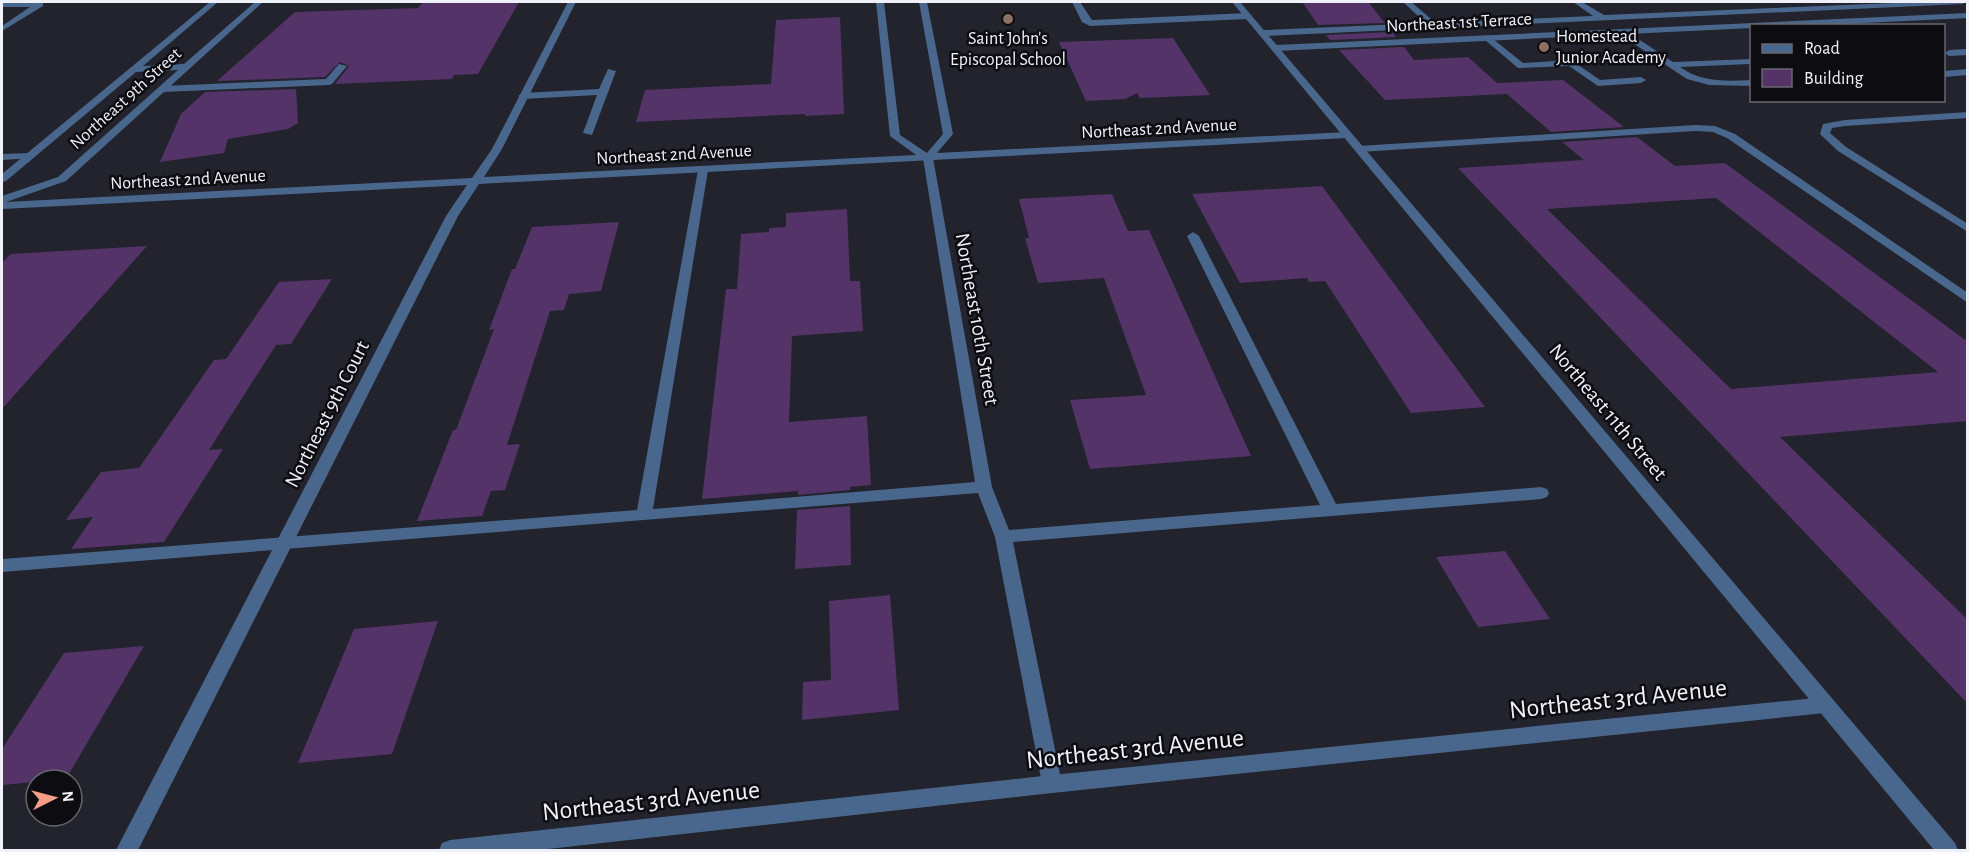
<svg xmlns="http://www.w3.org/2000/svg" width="1969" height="852" font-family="'Alegreya Sans',sans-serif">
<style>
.building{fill:#543369;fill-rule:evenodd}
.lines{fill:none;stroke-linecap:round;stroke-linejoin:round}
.service{fill:#49678d;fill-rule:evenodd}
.minor{fill:#49678d;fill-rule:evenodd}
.tertiary{fill:#49678d;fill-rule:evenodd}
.education-dot{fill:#8d6e63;stroke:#0c0c11;stroke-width:2}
.labels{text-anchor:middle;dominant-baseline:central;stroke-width:5;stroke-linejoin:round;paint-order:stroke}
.far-street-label{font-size:18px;fill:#f0f1f8;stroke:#0c0c11}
.far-poi-label{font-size:18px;fill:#f0f1f8;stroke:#0c0c11;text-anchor:start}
.street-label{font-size:21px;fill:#f0f1f8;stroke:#0c0c11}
.near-street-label{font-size:26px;fill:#f0f1f8;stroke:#0c0c11}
</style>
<rect width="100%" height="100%" fill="#22232c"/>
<g class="building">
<path d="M 423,2 L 519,2 L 478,74 L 454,75 L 452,79 L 335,84 L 349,66 L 340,62 L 325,77 L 217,81 L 295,12 L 418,8 Z"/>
<path d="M 1303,3 L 1369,3 L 1385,23 L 1318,25 Z"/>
<path d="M 840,17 L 844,114 L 805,116 L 805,114 L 636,122 L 645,90 L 771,84 L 776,20 Z"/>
<path d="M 1392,32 L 1396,37 L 1330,40 L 1326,35 Z"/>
<path d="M 1173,38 L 1210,95 L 1140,98 L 1137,93 L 1125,99 L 1086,101 L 1059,42 Z"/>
<path d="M 1404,47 L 1414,60 L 1468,57 L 1497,83 L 1563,80 L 1624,127 L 1551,132 L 1507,94 L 1385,100 L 1339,50 Z"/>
<path d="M 296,89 L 298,123 L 288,129 L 228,139 L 224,153 L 160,162 L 181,114 L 205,92 Z"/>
<path d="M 1637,137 L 1675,166 L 1725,163 L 1968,342 L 1968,421 L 1780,437 L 1968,620 L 1968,704 L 1458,168 L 1584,160 L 1562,142 ZM 1716,198 L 1938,372 L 1731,389 L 1547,209 Z"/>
<path d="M 1322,186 L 1485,407 L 1411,413 L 1325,281 L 1309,282 L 1307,278 L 1240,283 L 1192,194 Z"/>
<path d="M 1112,194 L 1128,231 L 1149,230 L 1251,456 L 1090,469 L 1070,400 L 1146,395 L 1104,278 L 1038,283 L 1025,238 L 1029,238 L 1019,199 Z"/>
<path d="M 847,209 L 850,281 L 860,281 L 863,331 L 792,336 L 789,422 L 867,416 L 871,485 L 850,487 L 850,490 L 798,495 L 798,491 L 702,499 L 726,289 L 737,289 L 741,234 L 769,232 L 769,228 L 786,227 L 786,213 Z"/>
<path d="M 619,222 L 601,291 L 569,294 L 564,310 L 550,311 L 507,445 L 520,444 L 505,490 L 491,491 L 482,516 L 417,521 L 453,430 L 456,430 L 494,329 L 489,330 L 512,269 L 515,269 L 532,227 Z"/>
<path d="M 147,246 L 2,409 L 2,263 L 11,254 Z"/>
<path d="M 332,279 L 291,344 L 276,345 L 209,450 L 223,449 L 164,542 L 71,549 L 93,517 L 66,520 L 101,472 L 139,468 L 214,360 L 226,359 L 279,282 Z"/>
<path d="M 850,506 L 851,565 L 795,569 L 797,510 Z"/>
<path d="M 1505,551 L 1550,619 L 1478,627 L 1436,557 Z"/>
<path d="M 890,595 L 899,710 L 802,720 L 803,682 L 831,680 L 829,601 Z"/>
<path d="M 438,621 L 392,754 L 298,763 L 354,629 Z"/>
<path d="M 144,646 L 66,779 L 2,785 L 2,749 L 64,653 Z"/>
</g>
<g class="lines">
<g class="service">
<path d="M 40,2 L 43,2 L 43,6 L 2,31 L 2,26 L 30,7 L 2,7 L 2,3 Z"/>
<path d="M 1072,2 L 1080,2 L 1092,20 L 1248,13 L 1252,16 L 1248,19 L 1090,26 L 1082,22 Z"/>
<path d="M 1403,2 L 1411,2 L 1437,24 L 1437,28 L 1431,28 Z"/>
<path d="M 1619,30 L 1625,30 L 1673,62 L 1752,59 L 1750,64 L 1680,67 C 1702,83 1726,81 1752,80 L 1752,86 L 1709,85 L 1687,79 L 1619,34 Z"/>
<path d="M 1488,35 L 1523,63 L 1571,60 L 1600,80 L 1641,77 L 1646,80 L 1641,83 L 1598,86 L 1569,66 L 1518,68 L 1485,40 L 1484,38 Z"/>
<path d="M 1968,49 L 1968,55 L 1949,56 L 1945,53 L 1949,50 Z"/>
<path d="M 339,64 L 347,66 L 332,84 L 329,85 L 163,92 L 158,89 L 163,86 L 326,79 Z"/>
<path d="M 608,69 L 616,71 L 592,135 L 583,133 L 597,95 L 523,99 L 518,96 L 523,93 L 599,89 Z"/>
<path d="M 1968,69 L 1968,75 L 1944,77 L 1944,71 Z"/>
<path d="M 1968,112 L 1968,118 L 1845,126 L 1832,128 L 1830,133 L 1846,147 L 1968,224 L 1968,232 L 1838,151 L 1820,134 L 1823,124 L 1845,120 Z"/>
<path d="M 1695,125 L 1715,126 L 1735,134 L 1968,293 L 1968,303 L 1727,138 L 1713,132 L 1695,131 L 1359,152 L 1354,149 L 1359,146 Z"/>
<path d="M 30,153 L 35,156 L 34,158 L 2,160 L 2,154 Z"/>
<path d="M 928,155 L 933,158 L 992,487 L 1009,530 L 1320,505 L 1187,236 L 1193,232 L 1199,236 L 1336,504 L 1541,487 L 1547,489 L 1549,493 L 1547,497 L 1541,499 L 1013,542 L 1062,784 L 1059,791 L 1052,793 L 1045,791 L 1042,784 L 995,537 L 978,493 L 2,572 L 2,559 L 637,510 L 698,170 L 703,167 L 708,170 L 653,509 L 975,482 L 923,158 Z"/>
</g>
<g class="minor">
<path d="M 210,2 L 218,2 L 143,66 L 184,64 L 255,2 L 263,2 L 66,181 L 6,202 L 472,178 L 492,149 L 568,2 L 576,2 L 502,149 L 484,177 L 916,155 L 890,136 L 876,2 L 884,2 L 900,135 L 927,153 L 943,134 L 919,2 L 927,2 L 953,134 L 937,153 L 1347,132 L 1352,135 L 1347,138 L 479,184 L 458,216 L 138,850 L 116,850 L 446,216 L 467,185 L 2,209 L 2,196 L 58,177 L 178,70 L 136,72 L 6,181 L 2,182 L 2,174 Z"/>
<path d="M 1573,2 L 1582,2 L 1604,15 L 1918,2 L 1966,2 L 1962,4 L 1264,36 L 1260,33 L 1264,30 L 1593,16 Z"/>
<path d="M 1968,13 L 1968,18 L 1801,26 L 1752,26 L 1752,28 L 1276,51 L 1272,48 L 1276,45 Z"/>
<path d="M 1825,697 L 1832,699 L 1835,705 L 1832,711 L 1825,713 L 1052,793 L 539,850 L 439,850 L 442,843 L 450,840 L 1052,775 Z"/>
</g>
<path class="tertiary" d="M 1232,2 L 1240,2 L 1955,843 L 1958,850 L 1934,850 Z"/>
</g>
<g class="education-dot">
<circle cx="1008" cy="19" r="6"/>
<circle cx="1544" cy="47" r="6"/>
</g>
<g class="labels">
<g class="far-street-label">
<text transform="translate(1459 23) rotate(-3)">Northeast 1st Terrace</text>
<text transform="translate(126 99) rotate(-42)">Northeast 9th Street</text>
<text transform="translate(1159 129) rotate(-3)">Northeast 2nd Avenue</text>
<text transform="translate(674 155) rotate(-3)">Northeast 2nd Avenue</text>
<text transform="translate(188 180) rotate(-3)">Northeast 2nd Avenue</text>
</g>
<g class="far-poi-label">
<text x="1556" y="37">Homestead<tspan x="1556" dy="21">Junior Academy</tspan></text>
<text x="1008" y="39" text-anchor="middle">Saint John's<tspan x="1008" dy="21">Episcopal School</tspan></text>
</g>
<g class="street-label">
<text transform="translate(977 319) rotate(80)">Northeast 10th Street</text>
<text transform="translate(1608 412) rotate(50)">Northeast 11th Street</text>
<text transform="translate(327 414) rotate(-63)">Northeast 9th Court</text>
</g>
<g class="near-street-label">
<text transform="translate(1618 699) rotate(-6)">Northeast 3rd Avenue</text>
<text transform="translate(1135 749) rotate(-6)">Northeast 3rd Avenue</text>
<text transform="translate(651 801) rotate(-6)">Northeast 3rd Avenue</text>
</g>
</g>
<rect width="1969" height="852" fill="none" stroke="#f0f1f8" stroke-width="6"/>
<rect x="1750" y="24" width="195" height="78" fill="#0c0c11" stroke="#67686d" stroke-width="1.5"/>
<rect x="1762" y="44" width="30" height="9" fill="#49678d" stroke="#67686d" stroke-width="1.5"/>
<text x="1804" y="54" font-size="18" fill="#f0f1f8">Road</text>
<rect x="1762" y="69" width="30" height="18" fill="#543369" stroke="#67686d" stroke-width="1.5"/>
<text x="1804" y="84" font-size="18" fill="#f0f1f8">Building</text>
<g transform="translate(54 798) rotate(84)"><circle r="28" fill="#0c0c11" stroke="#67686d" stroke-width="1.5"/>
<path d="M0-4.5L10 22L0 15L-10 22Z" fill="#f49e86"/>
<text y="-9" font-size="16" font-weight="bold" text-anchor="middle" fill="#f0f1f8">N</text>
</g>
</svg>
